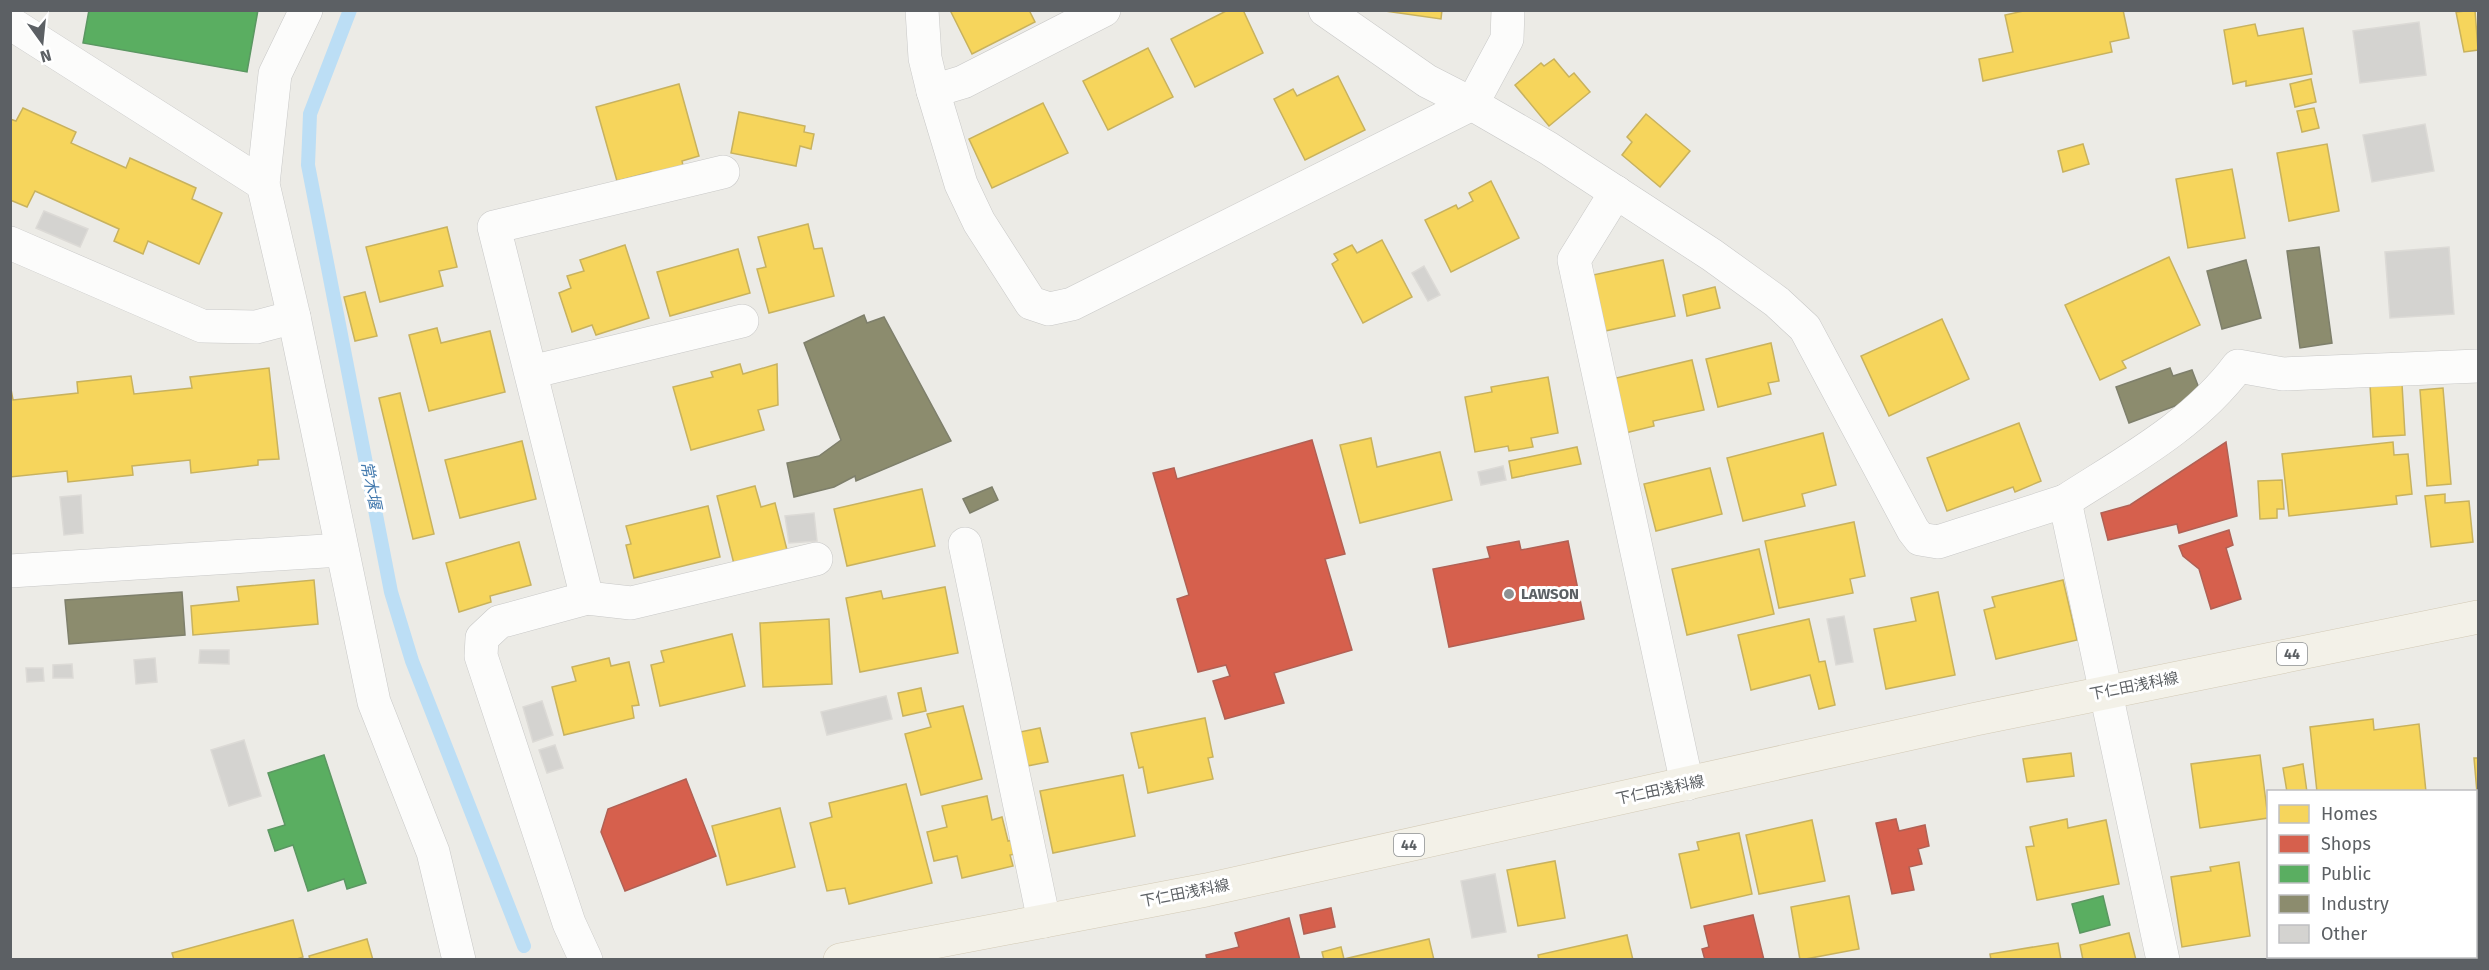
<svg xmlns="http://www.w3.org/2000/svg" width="2489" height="970" font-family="'Fira Sans','Noto Sans JP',sans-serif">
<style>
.homes{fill:#f6d55c;stroke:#c8b25e;stroke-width:1.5}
.shops{fill:#d6604d;stroke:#b16054;stroke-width:1.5}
.public{fill:#5aae61;stroke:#5b9762;stroke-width:1.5}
.industry{fill:#8c8c6e;stroke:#7e7f6b;stroke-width:1.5}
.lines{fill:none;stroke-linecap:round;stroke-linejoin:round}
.stream{stroke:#bcdef5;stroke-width:14}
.building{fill:#d4d3d0;stroke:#dcdad6;stroke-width:1.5}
.minor-casing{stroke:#c8c8c7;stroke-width:34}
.primary-casing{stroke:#d3cab6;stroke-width:34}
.minor{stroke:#fcfcfb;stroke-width:33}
.primary{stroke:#f3f1e8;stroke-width:33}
.poi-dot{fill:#8e9192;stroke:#fff;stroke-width:2}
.labels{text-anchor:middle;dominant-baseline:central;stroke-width:6;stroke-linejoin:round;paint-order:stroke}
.shield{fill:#fff;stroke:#8d9092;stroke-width:1.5}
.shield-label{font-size:14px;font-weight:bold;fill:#5c6064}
.poi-label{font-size:15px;font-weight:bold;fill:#5c6064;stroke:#fff;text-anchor:start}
.street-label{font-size:15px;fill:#5c6064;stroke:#fff}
.water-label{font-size:16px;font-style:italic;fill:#447aae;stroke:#fff}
</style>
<rect width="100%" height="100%" fill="#ecebe6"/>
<g class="homes">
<path d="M 950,10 L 1029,10 L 1035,22 L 972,54 Z"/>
<path d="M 1228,10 L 1243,10 L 1263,53 L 1195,87 L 1171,39 Z"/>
<path d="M 1378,10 L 1442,10 L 1441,19 Z"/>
<path d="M 2028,10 L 2123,10 L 2129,38 L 2110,42 L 2112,52 L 1983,81 L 1979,59 L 2013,52 L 2005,15 Z"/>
<path d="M 2475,10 L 2478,50 L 2464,52 L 2456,12 Z"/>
<path d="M 2255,24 L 2258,36 L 2303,28 L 2312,74 L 2246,86 L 2246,81 L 2233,84 L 2224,30 Z"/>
<path d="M 1148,48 L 1173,97 L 1108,130 L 1083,81 Z"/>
<path d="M 1554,59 L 1569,77 L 1574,73 L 1590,92 L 1549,126 L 1515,85 L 1541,63 L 1544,66 Z"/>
<path d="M 1338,76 L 1365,130 L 1305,160 L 1274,99 L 1293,89 L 1297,96 Z"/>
<path d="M 2311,79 L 2316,102 L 2295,107 L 2290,84 Z"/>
<path d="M 679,84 L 699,156 L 682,161 L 684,170 L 653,179 L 651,172 L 617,181 L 596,107 Z"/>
<path d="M 1043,103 L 1068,153 L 992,188 L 969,139 Z"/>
<path d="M 23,108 L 76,132 L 71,143 L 126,168 L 130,158 L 196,188 L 192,199 L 222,213 L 199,264 L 148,241 L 143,254 L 114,241 L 119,229 L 35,191 L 27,207 L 10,200 L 10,119 L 16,121 Z"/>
<path d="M 2314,108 L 2319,128 L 2302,132 L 2297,111 Z"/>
<path d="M 739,112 L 805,126 L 804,132 L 814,134 L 811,149 L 800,146 L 796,166 L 731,153 Z"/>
<path d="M 1646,114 L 1690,151 L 1660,187 L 1622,155 L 1632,142 L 1627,137 Z"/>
<path d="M 2083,144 L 2089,164 L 2063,172 L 2058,151 Z"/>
<path d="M 2327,144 L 2339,211 L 2289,221 L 2277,153 Z"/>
<path d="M 2232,169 L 2245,238 L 2188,248 L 2176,179 Z"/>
<path d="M 1491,181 L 1519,238 L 1451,272 L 1425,220 L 1456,205 L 1458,209 L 1473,201 L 1469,193 Z"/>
<path d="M 808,224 L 814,249 L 822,248 L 834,296 L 769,313 L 757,269 L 766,267 L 758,237 Z"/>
<path d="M 447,227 L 457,267 L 439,271 L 443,286 L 380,302 L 366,247 Z"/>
<path d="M 1382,240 L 1412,297 L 1363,323 L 1332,264 L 1338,260 L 1334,254 L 1352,245 L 1357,253 Z"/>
<path d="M 625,245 L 649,318 L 596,335 L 592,325 L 572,332 L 559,293 L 571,288 L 567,276 L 584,271 L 580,260 Z"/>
<path d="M 738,249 L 750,293 L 670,316 L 657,272 Z"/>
<path d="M 2169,257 L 2200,325 L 2122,361 L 2126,368 L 2100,380 L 2065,305 Z"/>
<path d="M 1663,260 L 1675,316 L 1605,331 L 1593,275 Z"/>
<path d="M 1715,287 L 1720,308 L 1687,316 L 1683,295 Z"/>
<path d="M 365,292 L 377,336 L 355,341 L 344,297 Z"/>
<path d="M 1942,319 L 1969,379 L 1889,416 L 1861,356 Z"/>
<path d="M 437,328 L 441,343 L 490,331 L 505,392 L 429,411 L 409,335 Z"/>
<path d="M 1771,343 L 1779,381 L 1768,383 L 1771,394 L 1718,407 L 1706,359 Z"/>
<path d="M 1692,360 L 1704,410 L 1653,421 L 1654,426 L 1625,433 L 1612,379 Z"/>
<path d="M 740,364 L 743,374 L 777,364 L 778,405 L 758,410 L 764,430 L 691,450 L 673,387 L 713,377 L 711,372 Z"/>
<path d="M 269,368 L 279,459 L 258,460 L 258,465 L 191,473 L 190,460 L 132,466 L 133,475 L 68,482 L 67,471 L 10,477 L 10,384 L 13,400 L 78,393 L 77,382 L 131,376 L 134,394 L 192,388 L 190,377 Z"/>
<path d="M 1548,377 L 1558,433 L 1531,438 L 1533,447 L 1509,451 L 1508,446 L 1475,452 L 1465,397 L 1492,392 L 1491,387 Z"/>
<path d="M 2402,384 L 2405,435 L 2373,437 L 2370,385 Z"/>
<path d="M 2443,388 L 2451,484 L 2427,486 L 2420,390 Z"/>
<path d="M 400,393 L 434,534 L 413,539 L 379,398 Z"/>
<path d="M 2019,423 L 2041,481 L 2015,492 L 2013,487 L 1947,511 L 1927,458 Z"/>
<path d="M 1823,433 L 1836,485 L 1802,494 L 1805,506 L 1743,521 L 1727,458 Z"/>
<path d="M 1371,438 L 1377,467 L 1440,452 L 1452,500 L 1360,523 L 1340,445 Z"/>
<path d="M 522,441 L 536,499 L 460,518 L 445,460 Z"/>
<path d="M 2393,442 L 2394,455 L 2408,454 L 2412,494 L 2396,496 L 2397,504 L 2289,516 L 2282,454 Z"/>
<path d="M 1577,447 L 1581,464 L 1512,478 L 1509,461 Z"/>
<path d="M 1710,468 L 1722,514 L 1656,531 L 1644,484 Z"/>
<path d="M 2258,481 L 2282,480 L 2284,509 L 2277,509 L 2277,518 L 2260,519 Z"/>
<path d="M 755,486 L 761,507 L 775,503 L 787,550 L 734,564 L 717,496 Z"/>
<path d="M 922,489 L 935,546 L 847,566 L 834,509 Z"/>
<path d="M 2445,494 L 2445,503 L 2469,501 L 2473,542 L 2431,547 L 2425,496 Z"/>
<path d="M 708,506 L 720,557 L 634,578 L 626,545 L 631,544 L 626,526 Z"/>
<path d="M 1854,522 L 1865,576 L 1850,579 L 1853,593 L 1779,608 L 1765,541 Z"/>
<path d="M 519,542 L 531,585 L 490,596 L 491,602 L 459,612 L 446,563 Z"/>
<path d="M 1759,549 L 1774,614 L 1687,635 L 1672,569 Z"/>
<path d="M 314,580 L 318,624 L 193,635 L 191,606 L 239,601 L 237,587 Z"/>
<path d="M 2063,580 L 2077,640 L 1996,659 L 1984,610 L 1995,607 L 1992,597 Z"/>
<path d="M 945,587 L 958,653 L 860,672 L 846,598 L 881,591 L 883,599 Z"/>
<path d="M 1938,592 L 1955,675 L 1886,689 L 1874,629 L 1916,621 L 1911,598 Z"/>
<path d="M 829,619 L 832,684 L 763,687 L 760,623 Z"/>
<path d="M 1809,619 L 1819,662 L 1825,661 L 1835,705 L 1819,709 L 1810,675 L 1751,690 L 1738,635 Z"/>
<path d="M 732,634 L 745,686 L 660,706 L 651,665 L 664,662 L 661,651 Z"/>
<path d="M 609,658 L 611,666 L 629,662 L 639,705 L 632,706 L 634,718 L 564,735 L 552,687 L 576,681 L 572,667 Z"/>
<path d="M 921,688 L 926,711 L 903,716 L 898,693 Z"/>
<path d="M 963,706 L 982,779 L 921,795 L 905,734 L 931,727 L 927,714 Z"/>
<path d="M 1205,718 L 1213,757 L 1208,758 L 1213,779 L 1148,793 L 1143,767 L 1139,768 L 1131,733 Z"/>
<path d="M 2373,719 L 2374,730 L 2419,724 L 2426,792 L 2317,792 L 2310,727 Z"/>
<path d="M 1040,728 L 1048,762 L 1027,766 L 1020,732 Z"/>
<path d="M 2071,753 L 2074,776 L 2027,782 L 2023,759 Z"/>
<path d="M 2260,755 L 2268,818 L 2200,828 L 2191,764 Z"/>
<path d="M 2474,758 L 2478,758 L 2478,829 L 2476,829 L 2477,793 Z"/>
<path d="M 2303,764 L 2307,792 L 2287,792 L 2283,768 Z"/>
<path d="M 1123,775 L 1135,836 L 1053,853 L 1040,791 Z"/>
<path d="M 906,784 L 932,883 L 849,904 L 845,888 L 827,891 L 810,823 L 832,817 L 829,803 Z"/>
<path d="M 987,796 L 992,820 L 1002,817 L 1008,841 L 1013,840 L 1016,854 L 1010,855 L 1013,866 L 962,878 L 957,856 L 934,861 L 927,832 L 947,827 L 942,806 Z"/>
<path d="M 780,808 L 795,867 L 727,885 L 712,826 Z"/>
<path d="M 2067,819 L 2068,828 L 2106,820 L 2119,884 L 2037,900 L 2026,847 L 2034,846 L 2030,827 Z"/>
<path d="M 1812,820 L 1825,881 L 1759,894 L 1746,835 Z"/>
<path d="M 1739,833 L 1752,894 L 1691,908 L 1679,854 L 1699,850 L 1697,842 Z"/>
<path d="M 1555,861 L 1565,918 L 1518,926 L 1507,870 Z"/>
<path d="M 2239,862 L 2250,936 L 2182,947 L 2171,877 L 2211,871 L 2210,867 Z"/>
<path d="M 2476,894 L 2478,894 L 2478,960 L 2436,960 L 2436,956 L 2476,956 Z"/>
<path d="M 1849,896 L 1859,949 L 1800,960 L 1791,907 Z"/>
<path d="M 293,920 L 303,957 L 294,960 L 174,960 L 172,953 Z"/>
<path d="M 2129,933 L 2136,960 L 2083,960 L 2080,945 Z"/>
<path d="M 1627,935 L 1633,960 L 1539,960 L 1538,955 Z"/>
<path d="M 367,939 L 373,960 L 310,960 L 309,956 Z"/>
<path d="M 1429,939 L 1434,960 L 1324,960 L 1322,952 L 1341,947 L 1344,959 Z"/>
<path d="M 2058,943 L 2061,960 L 1991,960 L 1990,954 Z"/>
<path d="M 2275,956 L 2333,956 L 2333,957 L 2275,959 Z"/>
</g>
<g class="shops">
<path d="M 1312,440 L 1345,554 L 1325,559 L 1352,650 L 1274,673 L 1284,703 L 1225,719 L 1213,681 L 1230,676 L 1226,665 L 1198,672 L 1177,599 L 1189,595 L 1153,473 L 1174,468 L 1177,479 Z"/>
<path d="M 2226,442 L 2237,516 L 2179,533 L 2177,524 L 2108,540 L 2101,513 L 2130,505 Z"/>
<path d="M 2229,530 L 2233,545 L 2226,548 L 2241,599 L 2211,609 L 2199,569 L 2183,556 L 2179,546 Z"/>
<path d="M 1519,541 L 1521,550 L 1568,541 L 1584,619 L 1449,647 L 1433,569 L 1490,558 L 1487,547 Z"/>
<path d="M 686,779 L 716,856 L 625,891 L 601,832 L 608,809 Z"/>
<path d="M 1896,819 L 1899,831 L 1925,825 L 1929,846 L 1918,849 L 1922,864 L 1909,867 L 1914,890 L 1892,894 L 1876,823 Z"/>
<path d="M 1331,908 L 1335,927 L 1304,934 L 1300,915 Z"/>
<path d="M 1753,915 L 1764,960 L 1705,960 L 1702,949 L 1709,947 L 1704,926 Z"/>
<path d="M 1289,918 L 1300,960 L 1207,960 L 1206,955 L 1239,947 L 1235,933 Z"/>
<path d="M 2366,956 L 2423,956 L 2422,960 L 2366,960 Z"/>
</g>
<g class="public">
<path d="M 89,10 L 258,10 L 247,72 L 83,43 Z"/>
<path d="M 324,755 L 366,883 L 347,889 L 344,879 L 308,891 L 293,845 L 275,851 L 268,830 L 285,825 L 268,773 Z"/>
<path d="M 2103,896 L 2110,925 L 2080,933 L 2072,904 Z"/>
</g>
<g class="industry">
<path d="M 2319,247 L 2332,343 L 2300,348 L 2287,251 Z"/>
<path d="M 2246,260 L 2261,318 L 2222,329 L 2207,271 Z"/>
<path d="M 864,315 L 867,323 L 884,317 L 951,441 L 856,481 L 855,476 L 834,487 L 794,497 L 787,463 L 819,456 L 841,440 L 804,343 Z"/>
<path d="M 2170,368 L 2173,376 L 2192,370 L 2202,396 L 2129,423 L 2116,387 Z"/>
<path d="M 992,487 L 998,500 L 970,513 L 963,499 Z"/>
<path d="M 182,592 L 185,635 L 69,644 L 65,600 Z"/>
</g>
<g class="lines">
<path class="stream" d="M 350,10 L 310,114 L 308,165 L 391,592 L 412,661 L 524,946"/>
</g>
<g class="building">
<path d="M 2419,22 L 2426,75 L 2360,83 L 2353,31 Z"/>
<path d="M 2425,124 L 2434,171 L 2372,182 L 2363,135 Z"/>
<path d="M 44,211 L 88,229 L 80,247 L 36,228 Z"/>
<path d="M 2449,247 L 2454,314 L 2390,318 L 2385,252 Z"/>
<path d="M 1424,266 L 1440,295 L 1428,301 L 1412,273 Z"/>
<path d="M 1503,466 L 1506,480 L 1481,485 L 1478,472 Z"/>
<path d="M 81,495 L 83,533 L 64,535 L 60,497 Z"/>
<path d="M 814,513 L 817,541 L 789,543 L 785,516 Z"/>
<path d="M 1844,616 L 1853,662 L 1836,665 L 1827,619 Z"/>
<path d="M 200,650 L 229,650 L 229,664 L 199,663 Z"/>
<path d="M 155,658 L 157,682 L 136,684 L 134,660 Z"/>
<path d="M 72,664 L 73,678 L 53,678 L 53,665 Z"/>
<path d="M 26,668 L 43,668 L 44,681 L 27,682 Z"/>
<path d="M 886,696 L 892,719 L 827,735 L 821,712 Z"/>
<path d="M 542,701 L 553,735 L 533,742 L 523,707 Z"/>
<path d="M 244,740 L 261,796 L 229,806 L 211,750 Z"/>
<path d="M 555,745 L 563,768 L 547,773 L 539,750 Z"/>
<path d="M 1495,874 L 1506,932 L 1472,938 L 1461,881 Z"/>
</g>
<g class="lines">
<defs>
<g id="minor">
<path d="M 306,10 L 275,74 L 263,184 L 294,317 L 374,702 L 433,852 L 459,960"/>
<path d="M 922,10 L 925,58 L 933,91 L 961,184 L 979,222 L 1031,303 L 1049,309 L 1072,304 L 1472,104 L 1507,39 L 1508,10"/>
<path d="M 1325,10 L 1427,81 L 1472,104 L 1548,148 L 1712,255 L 1777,302 L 1805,328 L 1913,530 L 1920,539 L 1938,542 L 2065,501 L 2163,960"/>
<path d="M 10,23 L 263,184"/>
<path d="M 933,91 L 963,82 L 1104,10"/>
<path d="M 1616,192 L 1574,260 L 1687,784"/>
<path d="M 10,243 L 202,326 L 256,327 L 294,317"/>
<path d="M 531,372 L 742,321"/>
<path d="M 2065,501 C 2127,461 2193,426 2238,366 L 2283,374 L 2478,366"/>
<path d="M 965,544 L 1044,921"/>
<path d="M 10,571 L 341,550"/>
<path d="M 587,598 L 631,603 L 816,559"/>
<path d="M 586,960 L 569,923 L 481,656 L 482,638 L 499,622 L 587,598 L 494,227 L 723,172"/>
</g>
<path id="primary" d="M 840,960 L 1206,890 L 1976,719 L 2478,617"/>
</defs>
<use href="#minor" class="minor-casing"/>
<use href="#primary" class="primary-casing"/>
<use href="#minor" class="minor"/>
<use href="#primary" class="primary"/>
</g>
<circle class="poi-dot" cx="1509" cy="594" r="6"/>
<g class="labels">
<g class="shield">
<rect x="2277" y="643" width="30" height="22" rx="4.5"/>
<rect x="1394" y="834" width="30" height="22" rx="4.5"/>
</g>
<g class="shield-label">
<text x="2292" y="654">44</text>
<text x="1409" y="845">44</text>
</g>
<g class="poi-label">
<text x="1521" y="594">LAWSON</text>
</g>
<g class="street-label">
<text transform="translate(2134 686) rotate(-11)">下仁田浅科線</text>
<text transform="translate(1660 790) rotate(-12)">下仁田浅科線</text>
<text transform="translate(1185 893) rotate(-11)">下仁田浅科線</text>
</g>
<g class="water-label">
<text transform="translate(371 485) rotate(79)">常木堰</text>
</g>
</g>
<rect width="2489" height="970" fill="none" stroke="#5c6064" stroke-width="24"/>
<rect x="2267" y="790" width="210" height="168" fill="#ffffff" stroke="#bebfc1" stroke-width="1.5"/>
<rect x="2279" y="805" width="30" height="18" fill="#f6d55c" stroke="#bebfc1" stroke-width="1.5"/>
<text x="2321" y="820" font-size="18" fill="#5c6064">Homes</text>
<rect x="2279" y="835" width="30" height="18" fill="#d6604d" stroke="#bebfc1" stroke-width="1.5"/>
<text x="2321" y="850" font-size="18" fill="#5c6064">Shops</text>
<rect x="2279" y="865" width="30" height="18" fill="#5aae61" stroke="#bebfc1" stroke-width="1.5"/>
<text x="2321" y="880" font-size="18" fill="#5c6064">Public</text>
<rect x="2279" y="895" width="30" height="18" fill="#8c8c6e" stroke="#bebfc1" stroke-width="1.5"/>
<text x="2321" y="910" font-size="18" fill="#5c6064">Industry</text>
<rect x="2279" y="925" width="30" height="18" fill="#d4d3d0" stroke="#bebfc1" stroke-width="1.5"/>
<text x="2321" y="940" font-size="18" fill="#5c6064">Other</text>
<g transform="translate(42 42) rotate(165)" stroke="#ffffff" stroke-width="4.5" paint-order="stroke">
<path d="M0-4.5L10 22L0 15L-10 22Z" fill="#5c6064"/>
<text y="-9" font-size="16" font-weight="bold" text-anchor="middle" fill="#5c6064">N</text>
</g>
</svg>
